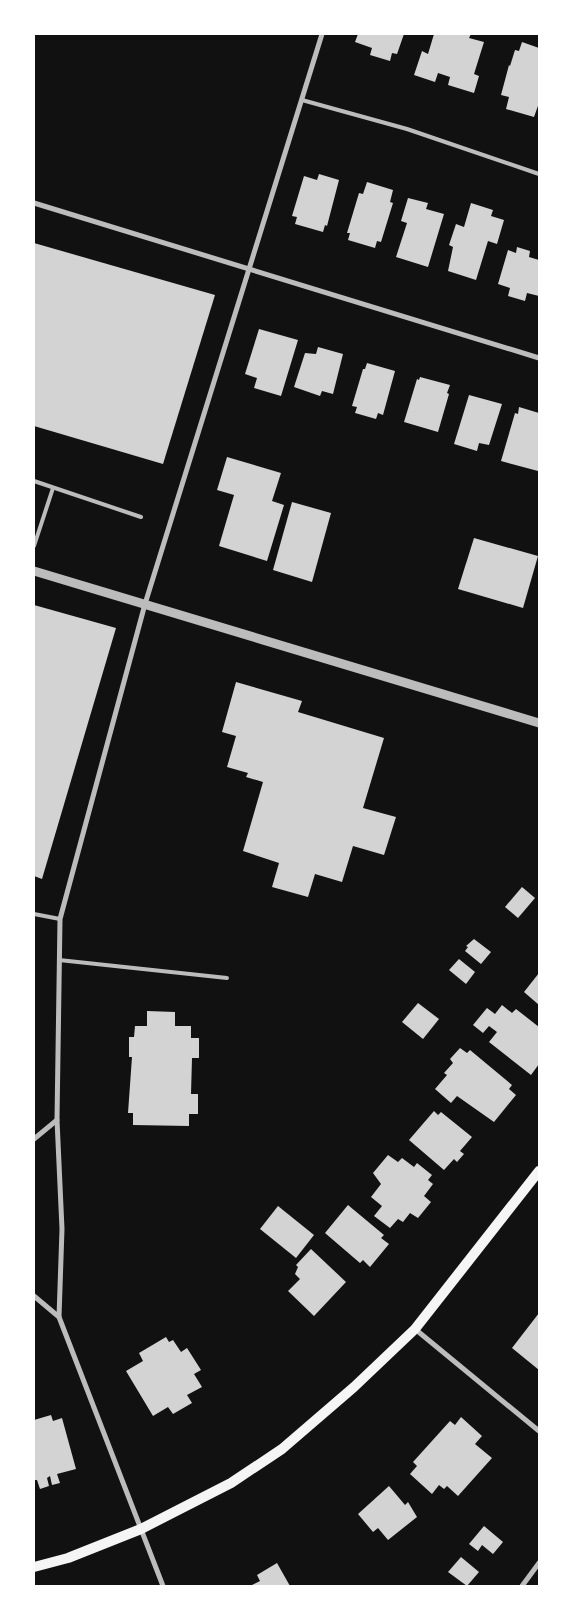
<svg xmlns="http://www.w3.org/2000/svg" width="573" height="1620" font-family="'Playfair Display',serif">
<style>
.building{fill:#d3d3d3}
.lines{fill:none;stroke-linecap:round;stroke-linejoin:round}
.service{stroke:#bcbcbc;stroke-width:4}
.minor{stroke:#bcbcbc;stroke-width:5}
.tertiary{stroke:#bcbcbc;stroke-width:9}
.secondary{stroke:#f5f5f5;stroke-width:10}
</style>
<rect width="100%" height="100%" fill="#111"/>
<g class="building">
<path d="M 358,34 L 404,34 L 397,54 L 392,53 L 390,61 L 370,55 L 372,48 L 355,42 Z"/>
<path d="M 434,34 L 471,34 L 469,38 L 484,42 L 474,74 L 479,76 L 474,93 L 448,85 L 450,77 L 438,73 L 435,82 L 414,75 L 422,51 L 428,54 Z"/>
<path d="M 522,42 L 539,48 L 539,103 L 534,117 L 506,109 L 509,97 L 501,95 L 509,65 L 510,66 L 515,50 L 519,51 Z"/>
<path d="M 319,174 L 339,180 L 327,226 L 325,225 L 323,232 L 295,224 L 297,217 L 292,216 L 304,176 L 317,180 Z"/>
<path d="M 367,182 L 393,190 L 390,202 L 393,203 L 381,242 L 377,241 L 375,248 L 348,240 L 350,233 L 347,233 L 359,193 L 363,194 Z"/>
<path d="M 408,198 L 428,203 L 426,209 L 444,214 L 428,267 L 396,257 L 407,223 L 401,221 Z"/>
<path d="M 471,203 L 493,210 L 491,216 L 504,220 L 497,244 L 488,241 L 476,280 L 448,271 L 453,247 L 449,245 L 456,224 L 464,227 Z"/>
<path d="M 34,243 L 215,295 L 163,464 L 34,426 Z"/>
<path d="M 517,247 L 530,251 L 529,257 L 539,260 L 539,296 L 527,293 L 525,301 L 508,296 L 510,288 L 498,284 L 508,250 L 516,253 Z"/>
<path d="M 259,329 L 298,340 L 281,396 L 254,388 L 257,378 L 245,374 Z"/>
<path d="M 318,347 L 343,354 L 333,394 L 322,391 L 320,396 L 294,387 L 305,353 L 316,354 Z"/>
<path d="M 367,363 L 395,371 L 383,415 L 378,413 L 376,419 L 355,413 L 357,407 L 352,406 L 363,369 L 365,369 Z"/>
<path d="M 420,377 L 450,385 L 447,393 L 449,394 L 438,432 L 404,422 L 417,379 L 419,380 Z"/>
<path d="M 469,395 L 502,404 L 489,445 L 479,443 L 477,451 L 454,444 Z"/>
<path d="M 519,407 L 539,413 L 538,471 L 501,461 L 515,413 L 518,414 Z"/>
<path d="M 227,457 L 281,473 L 272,501 L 284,505 L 267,561 L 219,546 L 234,495 L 217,490 Z"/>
<path d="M 292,502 L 331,513 L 312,582 L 273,570 Z"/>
<path d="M 474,538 L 538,556 L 523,608 L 458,589 Z"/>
<path d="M 34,605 L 116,628 L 42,879 L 34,876 Z"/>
<path d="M 236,682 L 302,701 L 298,712 L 384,738 L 363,808 L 396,817 L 384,855 L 353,846 L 342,882 L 315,874 L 308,897 L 272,887 L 279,863 L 243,851 L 263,782 L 246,777 L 248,773 L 227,767 L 236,736 L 222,732 Z"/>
<path d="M 522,887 L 535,898 L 518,918 L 505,907 Z"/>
<path d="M 474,939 L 491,952 L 481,964 L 465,951 L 468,947 L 466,946 Z"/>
<path d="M 459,959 L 475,972 L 466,984 L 449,970 Z"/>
<path d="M 539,973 L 539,1005 L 524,992 Z"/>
<path d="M 418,1003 L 439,1019 L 423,1039 L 402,1022 Z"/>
<path d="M 502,1005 L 512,1013 L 516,1009 L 539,1027 L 539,1064 L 531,1075 L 489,1042 L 497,1032 L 489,1026 L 483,1033 L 473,1025 L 487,1008 L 495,1014 Z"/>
<path d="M 147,1011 L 175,1012 L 175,1026 L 191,1026 L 191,1038 L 199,1038 L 199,1058 L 192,1058 L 191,1094 L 198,1094 L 198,1114 L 189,1114 L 189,1126 L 133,1125 L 133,1113 L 128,1113 L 132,1057 L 129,1057 L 129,1037 L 134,1037 L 135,1026 L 147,1026 Z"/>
<path d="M 460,1048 L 467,1053 L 470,1050 L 512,1085 L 509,1089 L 516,1095 L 494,1122 L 457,1096 L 451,1103 L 435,1089 L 447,1075 L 444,1073 L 453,1063 L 450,1059 Z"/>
<path d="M 434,1111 L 438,1115 L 441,1112 L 472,1137 L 460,1151 L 464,1154 L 457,1162 L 454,1159 L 444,1170 L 409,1140 Z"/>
<path d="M 388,1155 L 398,1162 L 402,1158 L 414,1167 L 417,1163 L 432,1175 L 428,1180 L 433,1184 L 424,1196 L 431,1202 L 418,1218 L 410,1213 L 403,1222 L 398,1219 L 390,1228 L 374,1216 L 382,1206 L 371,1197 L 381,1184 L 373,1173 Z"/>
<path d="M 348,1205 L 384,1235 L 381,1238 L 389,1244 L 370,1267 L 363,1260 L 360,1263 L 325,1233 Z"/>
<path d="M 278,1206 L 314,1235 L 296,1258 L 260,1229 Z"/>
<path d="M 311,1249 L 346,1282 L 314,1316 L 288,1291 L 300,1279 L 295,1274 L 298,1267 L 296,1265 Z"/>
<path d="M 539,1313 L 539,1370 L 512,1348 Z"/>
<path d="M 166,1337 L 169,1342 L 173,1340 L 181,1352 L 187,1348 L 201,1370 L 194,1374 L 202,1387 L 187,1395 L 192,1403 L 173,1414 L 168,1407 L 153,1416 L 126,1371 L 143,1361 L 139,1353 Z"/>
<path d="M 51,1415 L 53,1421 L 62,1418 L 76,1469 L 57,1474 L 60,1483 L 52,1485 L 50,1476 L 47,1478 L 49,1486 L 40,1489 L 37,1480 L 34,1480 L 34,1420 Z"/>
<path d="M 461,1417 L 482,1436 L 475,1444 L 492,1458 L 458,1496 L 447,1486 L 444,1489 L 439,1485 L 432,1494 L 410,1474 L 417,1466 L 413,1462 L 450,1421 L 455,1425 Z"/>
<path d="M 389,1486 L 405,1505 L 408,1502 L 417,1517 L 388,1540 L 378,1528 L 373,1532 L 358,1514 Z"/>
<path d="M 484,1526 L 503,1542 L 493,1554 L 482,1545 L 478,1551 L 469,1544 Z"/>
<path d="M 461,1557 L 479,1572 L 467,1586 L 448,1572 Z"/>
<path d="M 277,1563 L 290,1586 L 250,1586 L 260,1581 L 257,1575 Z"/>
</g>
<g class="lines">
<g class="service">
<path d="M 302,100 L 407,129 L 539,174"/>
<path d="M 34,481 L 141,517"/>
<path d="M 34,546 L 53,488"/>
<path d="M 34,914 L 60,919"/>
<path d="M 59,960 L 227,978"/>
</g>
<g class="minor">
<path d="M 34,203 L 539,358"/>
<path d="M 34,1139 L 57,1120"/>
<path d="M 34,1296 L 59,1317 L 163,1586"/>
<path d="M 59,1317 L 62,1229 L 57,1120 L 60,919 L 145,604 L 322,34"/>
<path d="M 415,1329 L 539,1431"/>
<path d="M 522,1586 L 539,1563"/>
</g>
<path class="tertiary" d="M 34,571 L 539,723"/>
<path class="secondary" d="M 34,1567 L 68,1558 L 141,1529 L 231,1483 L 282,1449 L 354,1387 L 415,1329 L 539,1171"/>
</g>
<rect width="573" height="1620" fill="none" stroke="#ffffff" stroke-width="70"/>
</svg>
